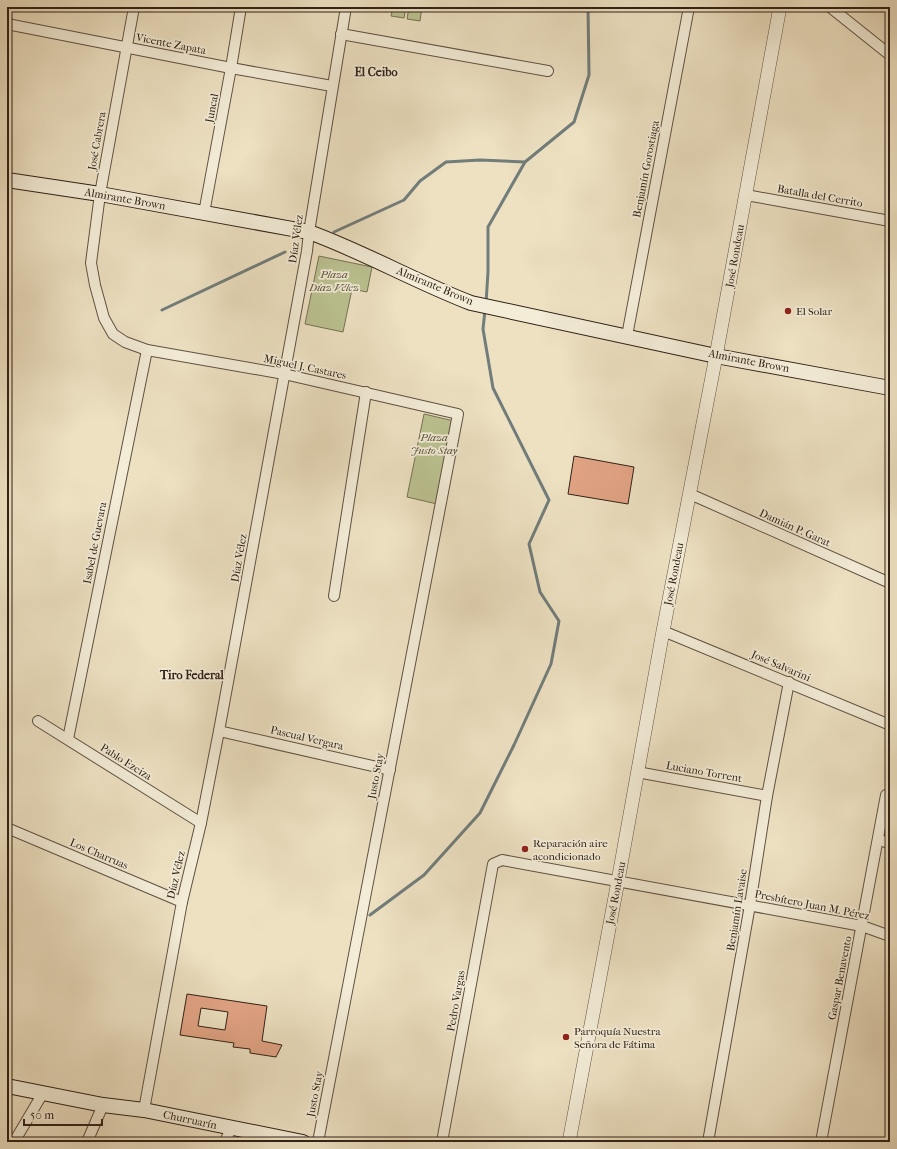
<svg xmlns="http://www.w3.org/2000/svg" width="897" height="1149" font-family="'IM FELL French Canon',serif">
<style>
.green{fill:#bbc291;stroke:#767254}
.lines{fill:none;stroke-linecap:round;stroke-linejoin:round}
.stream{stroke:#717d7b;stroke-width:3}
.building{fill:#e2a485;stroke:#302117;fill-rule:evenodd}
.minor-casing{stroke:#5f5142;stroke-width:12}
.tertiary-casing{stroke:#5f5142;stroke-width:14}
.secondary-casing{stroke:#302117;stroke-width:16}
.minor{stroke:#f3ecd7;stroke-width:10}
.tertiary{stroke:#f3ecd7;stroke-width:13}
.secondary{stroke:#f3ecd7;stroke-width:14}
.poi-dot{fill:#8f2418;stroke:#f3ecd7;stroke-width:1.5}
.labels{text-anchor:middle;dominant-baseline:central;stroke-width:3.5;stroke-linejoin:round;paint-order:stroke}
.street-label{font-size:11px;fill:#302117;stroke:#f3ecd7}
.park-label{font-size:11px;font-style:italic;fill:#5a513c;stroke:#f3ecd7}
.poi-label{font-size:11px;fill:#302117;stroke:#f3ecd7;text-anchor:start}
.neighbourhood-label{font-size:12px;font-weight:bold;fill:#302117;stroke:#f3ecd7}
</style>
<rect width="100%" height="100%" fill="#ede1c2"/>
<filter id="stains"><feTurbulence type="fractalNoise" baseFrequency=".005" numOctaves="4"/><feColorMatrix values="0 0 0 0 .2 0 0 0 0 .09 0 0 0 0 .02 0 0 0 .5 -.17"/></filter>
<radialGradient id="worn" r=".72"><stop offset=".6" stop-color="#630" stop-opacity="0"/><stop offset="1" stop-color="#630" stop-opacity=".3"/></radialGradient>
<g class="green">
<path d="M 393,7 L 406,7 L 404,18 L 391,16 Z"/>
<path d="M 409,7 L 422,7 L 420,21 L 407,19 Z"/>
<path d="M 319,256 L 372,267 L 367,292 L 352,289 L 343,332 L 305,324 Z"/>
<path d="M 424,414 L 454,421 L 437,504 L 407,497 Z"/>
</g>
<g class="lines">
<g class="stream">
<path d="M 334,232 L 404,200 L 420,181 L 446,162 L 480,160 L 525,162"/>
<path d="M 486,303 L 488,272 L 488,227 L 525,162 L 574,122 L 589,75 L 588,7"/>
<path d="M 162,310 L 285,252"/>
<path d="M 370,915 L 424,875 L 480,813 L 514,745 L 551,664 L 559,621 L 540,592 L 529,544 L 549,500 L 493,388 L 483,329 L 485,310"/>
</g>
</g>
<g class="building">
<path d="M 574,456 L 634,467 L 628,504 L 568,494 Z"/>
<path d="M 187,994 L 267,1006 L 262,1041 L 282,1045 L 276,1057 L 250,1053 L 250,1049 L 233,1047 L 234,1043 L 180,1035 ZM 201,1008 L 228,1012 L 225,1030 L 198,1026 Z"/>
</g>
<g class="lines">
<defs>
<g id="minor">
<path d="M 134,7 L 100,194 L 91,263 L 95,285 L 104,318 L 113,334 L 125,342 L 147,350 L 284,374 L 458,414 L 318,1142"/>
<path d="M 830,7 L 890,55"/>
<path d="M 7,24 L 231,68 L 332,86"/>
<path d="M 341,34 L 548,71"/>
<path d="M 746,195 L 890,221"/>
<path d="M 204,213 L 231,68 L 241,7"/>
<path d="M 627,336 L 689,7"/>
<path d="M 690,494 L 890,583"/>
<path d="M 334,596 L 366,392"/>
<path d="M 663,631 L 890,725"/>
<path d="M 38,721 L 201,823"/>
<path d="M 219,731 L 390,770"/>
<path d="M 68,739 L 147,350"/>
<path d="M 637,772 L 767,796"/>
<path d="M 7,828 L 182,902"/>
<path d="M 878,839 L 890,844"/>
<path d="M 144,1110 L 182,902 L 201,823 L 219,731 L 307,251 L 309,232 L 346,7"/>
<path d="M 14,1142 L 43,1093"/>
<path d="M 87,1142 L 103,1105"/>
<path d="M 225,1142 L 231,1128"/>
<path d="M 442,1142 L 493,864 L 502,860 L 862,926 L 890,936"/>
<path d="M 708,1142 L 750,905 L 767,796 L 789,682"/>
<path d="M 821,1142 L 886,795"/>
</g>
<path id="tertiary" d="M 569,1142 L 618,881 L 663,631 L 716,356 L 780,7"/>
<g id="secondary">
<path d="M 7,180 L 100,194 L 309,232 C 364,252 416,282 471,303 L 716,356 L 890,388"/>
<path d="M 7,1086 L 103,1105 L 144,1110 L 303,1142"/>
</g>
</defs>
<use href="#minor" class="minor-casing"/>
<use href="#tertiary" class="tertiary-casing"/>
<use href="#secondary" class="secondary-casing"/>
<use href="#minor" class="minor"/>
<use href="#tertiary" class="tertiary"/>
<use href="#secondary" class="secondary"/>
</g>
<g class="poi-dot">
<circle cx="788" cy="311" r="4"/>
<circle cx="525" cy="849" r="4"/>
<circle cx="566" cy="1037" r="4"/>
</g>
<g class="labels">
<g class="street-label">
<text transform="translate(171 44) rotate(11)">Vicente Zapata</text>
<text transform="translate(212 108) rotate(-79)">Juncal</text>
<text transform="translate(97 141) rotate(-80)">José Cabrera</text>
<text transform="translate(646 169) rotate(-79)">Benjamín Gorostiaga</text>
<text transform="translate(820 196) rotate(10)">Batalla del Cerrito</text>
<text transform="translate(125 199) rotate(10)">Almirante Brown</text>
<text transform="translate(296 239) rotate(-82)">Díaz Vélez</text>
<text transform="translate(735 256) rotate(-80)">José Rondeau</text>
<text transform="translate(435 286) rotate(23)">Almirante Brown</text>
<text transform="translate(749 361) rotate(11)">Almirante Brown</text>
<text transform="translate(305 367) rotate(12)">Miguel J. Castares</text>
<text transform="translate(795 528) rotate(24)">Damián P. Garat</text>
<text transform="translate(95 543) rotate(-79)">Isabel de Guevara</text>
<text transform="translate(239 558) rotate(-80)">Díaz Vélez</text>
<text transform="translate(674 574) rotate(-79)">José Rondeau</text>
<text transform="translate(781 666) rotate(23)">José Salvarini</text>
<text transform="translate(307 738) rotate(13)">Pascual Vergara</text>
<text transform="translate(126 762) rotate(32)">Pablo Ezeiza</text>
<text transform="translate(704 772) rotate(10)">Luciano Torrent</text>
<text transform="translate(376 776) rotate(-79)">Justo Stay</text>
<text transform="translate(99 854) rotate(23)">Los Charruas</text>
<text transform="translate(176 875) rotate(-77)">Díaz Vélez</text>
<text transform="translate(616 893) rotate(-79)">José Rondeau</text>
<text transform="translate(812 905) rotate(11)">Presbítero Juan M. Pérez</text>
<text transform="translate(737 910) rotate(-81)">Benjamín Lavaise</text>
<text transform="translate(840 978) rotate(-79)">Gaspar Benavento</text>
<text transform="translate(456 1001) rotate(-80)">Pedro Vargas</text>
<text transform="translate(315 1094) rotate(-79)">Justo Stay</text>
<text transform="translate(190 1120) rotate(12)">Churruarín</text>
</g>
<g class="park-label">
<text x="334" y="274">Plaza<tspan x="334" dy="13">Díaz Vélez</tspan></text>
<text x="434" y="437">Plaza<tspan x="434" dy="13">Justo Stay</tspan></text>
</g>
<g class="poi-label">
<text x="796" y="311">El Solar</text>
<text x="533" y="843">Reparación aire<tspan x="533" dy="13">acondicionado</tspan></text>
<text x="574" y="1031">Parroquía Nuestra<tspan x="574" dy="13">Señora de Fátima</tspan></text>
</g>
<g class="neighbourhood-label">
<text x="376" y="72">El Ceibo</text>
<text x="192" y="675">Tiro Federal</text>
</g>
</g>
<rect width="897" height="1149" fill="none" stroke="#ede1c2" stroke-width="24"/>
<rect x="8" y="8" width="881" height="1133" fill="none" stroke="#302117" stroke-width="2"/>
<rect x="12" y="12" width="873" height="1125" fill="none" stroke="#302117"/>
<path d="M24 1119v6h78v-6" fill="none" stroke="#302117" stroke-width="2"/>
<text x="30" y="1119" font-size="12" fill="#302117" stroke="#f3ecd7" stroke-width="3" paint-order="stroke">50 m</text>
<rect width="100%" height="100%" filter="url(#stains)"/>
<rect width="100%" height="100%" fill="url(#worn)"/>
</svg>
